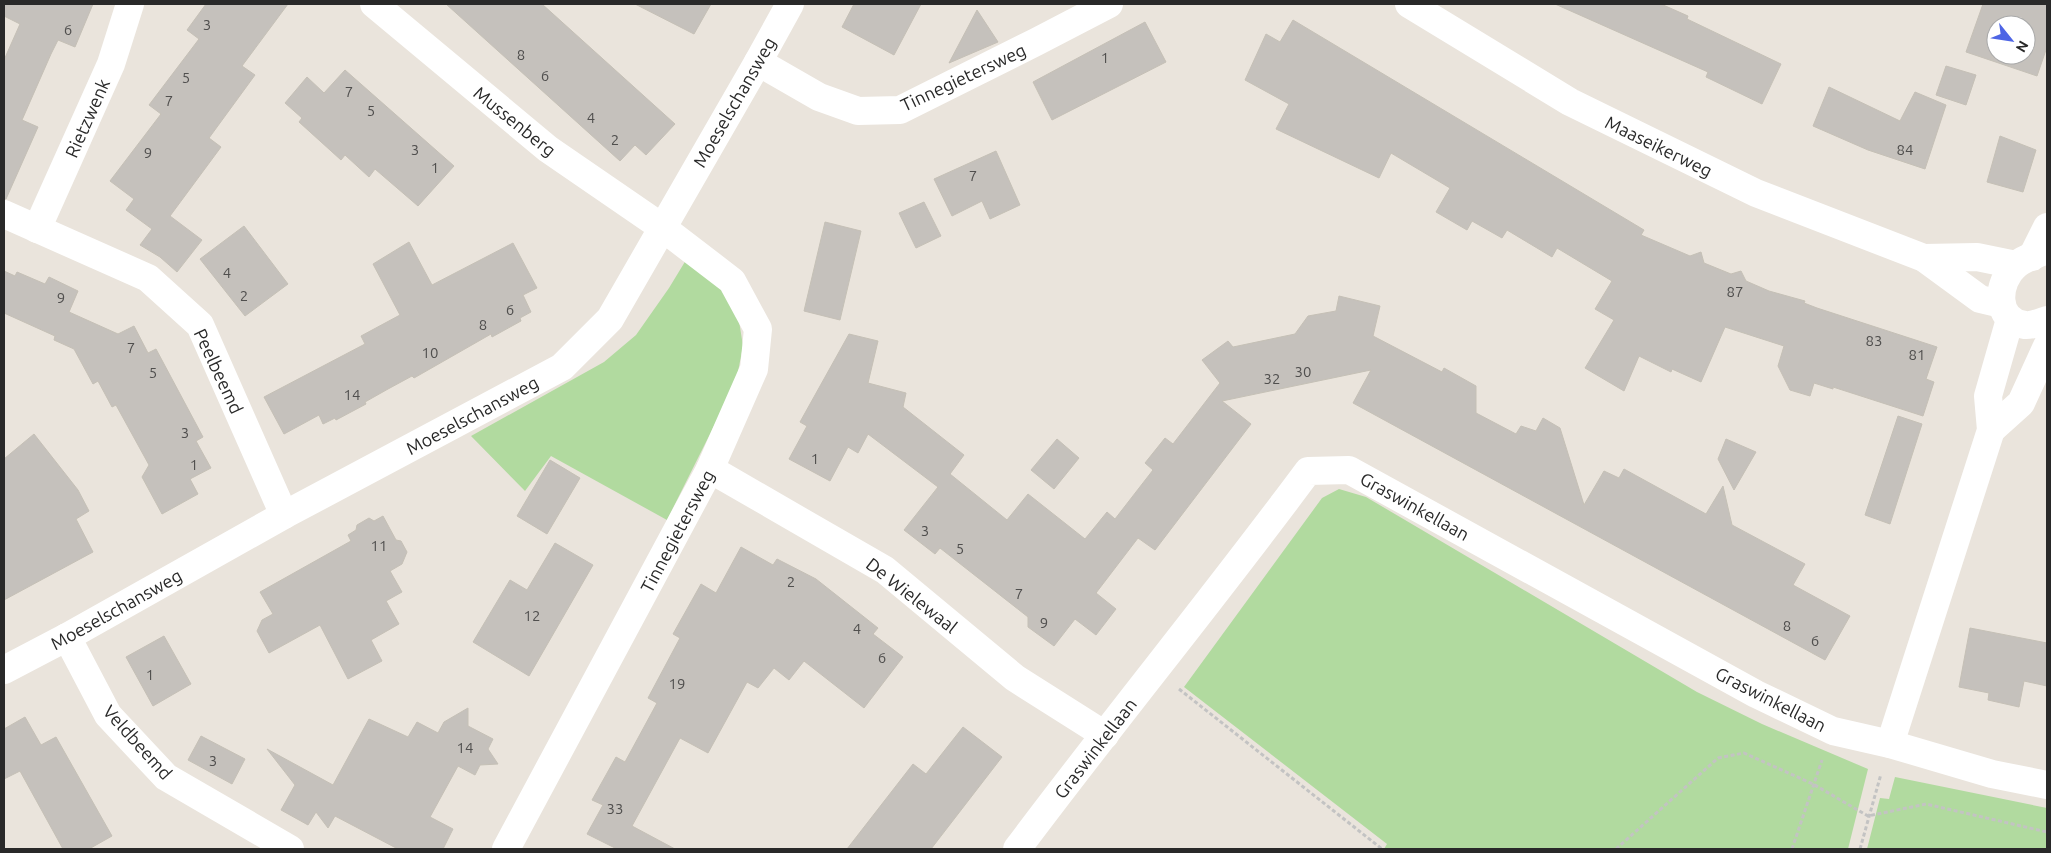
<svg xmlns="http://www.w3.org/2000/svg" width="2051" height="853" font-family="Ubuntu,sans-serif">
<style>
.green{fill:#b1da9f}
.building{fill:#c5c1bc;stroke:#c5c0b6;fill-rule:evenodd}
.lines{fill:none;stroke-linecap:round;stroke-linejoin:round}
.path{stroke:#c3c3c3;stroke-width:3;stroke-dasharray:4 2.5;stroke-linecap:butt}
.minor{stroke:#fff;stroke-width:28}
.labels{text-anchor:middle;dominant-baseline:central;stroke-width:4;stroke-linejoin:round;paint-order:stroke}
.number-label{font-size:15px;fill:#504f4e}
.street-label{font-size:18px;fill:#292929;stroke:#fff}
</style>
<rect width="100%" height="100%" fill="#eae4dc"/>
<g class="green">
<path d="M 686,260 L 716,274 L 736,302 L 743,346 L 736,382 L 667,520 L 551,456 L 525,491 L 471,436 L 604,362 L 636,335 L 669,288 Z"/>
<path d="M 1339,489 L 1366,497 L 1697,692 L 1762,724 L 1868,769 L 1848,849 L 1384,849 L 1387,844 L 1184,687 L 1322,498 Z"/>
<path d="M 1895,777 L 2047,808 L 2047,849 L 1867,849 L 1880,798 L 1889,799 Z"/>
</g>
<g class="building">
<path d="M 4,4 L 93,4 L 75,47 L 58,40 L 51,54 L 22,120 L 38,127 L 6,199 L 4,199 L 4,60 L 20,24 L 4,16 Z"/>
<path d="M 206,4 L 288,4 L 242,66 L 255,75 L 209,138 L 221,147 L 170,216 L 202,240 L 177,272 L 160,257 L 140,245 L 152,229 L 126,210 L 134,199 L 110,181 L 161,114 L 149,105 L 199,39 L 187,30 Z"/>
<path d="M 446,4 L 542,4 L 675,124 L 646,155 L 635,145 L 620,161 Z"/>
<path d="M 635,4 L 711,4 L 694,34 Z"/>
<path d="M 854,4 L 921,4 L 894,55 L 842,27 Z"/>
<path d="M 1555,4 L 1661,4 L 1688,16 L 1687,19 L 1781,64 L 1762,104 L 1706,77 L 1708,72 Z"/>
<path d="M 1983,4 L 2047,4 L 2047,47 L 2037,76 L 1966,52 ZM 1996,25 L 2026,25 L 2026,55 L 1996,55 Z"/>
<path d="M 977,10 L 998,42 L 949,63 Z"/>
<path d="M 1293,20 L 1644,230 L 1641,235 L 1690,256 L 1701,252 L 1704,263 L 1731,274 L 1741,271 L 1746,281 L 1769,291 L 1805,301 L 1804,303 L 1817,308 L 1937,347 L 1926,379 L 1934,382 L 1923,416 L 1833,387 L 1833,389 L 1814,383 L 1810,396 L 1790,390 L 1778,366 L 1784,346 L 1725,327 L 1701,382 L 1672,369 L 1671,372 L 1639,356 L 1624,391 L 1585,368 L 1614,320 L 1595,309 L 1612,281 L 1557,248 L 1552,257 L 1507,230 L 1502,238 L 1472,221 L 1467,230 L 1436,212 L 1450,188 L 1391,153 L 1379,178 L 1276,129 L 1289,104 L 1245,80 L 1266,34 L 1280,42 Z"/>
<path d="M 1145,22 L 1166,62 L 1052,120 L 1033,82 Z"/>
<path d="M 1946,66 L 1976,75 L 1966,105 L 1936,95 Z"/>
<path d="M 345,70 L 454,166 L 418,206 L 375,169 L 369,177 L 345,155 L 341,160 L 299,122 L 302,118 L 285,103 L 307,77 L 324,93 Z"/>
<path d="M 1829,87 L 1900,121 L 1915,92 L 1946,105 L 1925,169 L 1868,150 L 1813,126 Z"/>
<path d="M 2000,136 L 2036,150 L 2023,192 L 1987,182 Z"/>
<path d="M 996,151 L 1020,205 L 990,219 L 982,201 L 952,216 L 934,179 Z"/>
<path d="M 924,202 L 941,236 L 916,248 L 899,213 Z"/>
<path d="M 825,222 L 861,231 L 840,320 L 804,311 Z"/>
<path d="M 244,226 L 288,284 L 245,316 L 200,259 Z"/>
<path d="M 409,242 L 432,285 L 513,243 L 537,288 L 523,295 L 531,312 L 520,318 L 521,321 L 492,337 L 491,334 L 414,378 L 412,376 L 388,389 L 365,402 L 366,404 L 336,420 L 335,418 L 323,424 L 319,415 L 284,434 L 264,397 L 365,344 L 361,336 L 400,315 L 373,264 Z"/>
<path d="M 4,271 L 15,276 L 17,272 L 45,284 L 49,277 L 78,291 L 69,312 L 118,334 L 134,326 L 148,353 L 156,349 L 203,437 L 196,441 L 211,468 L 190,479 L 198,494 L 162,514 L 142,477 L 149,465 L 116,405 L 112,407 L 98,381 L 93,384 L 74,349 L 54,340 L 55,336 L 4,313 Z"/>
<path d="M 1339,296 L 1380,306 L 1373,336 L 1442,372 L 1444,368 L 1476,386 L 1476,413 L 1516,434 L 1521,426 L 1536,431 L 1543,418 L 1560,428 L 1584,505 L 1604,471 L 1619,478 L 1624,469 L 1706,514 L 1723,486 L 1732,525 L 1805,564 L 1793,585 L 1850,616 L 1825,660 L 1353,403 L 1371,370 L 1222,401 L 1251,424 L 1155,550 L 1138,538 L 1096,593 L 1116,609 L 1096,635 L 1075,619 L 1054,646 L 1028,627 L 1028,617 L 940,548 L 935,554 L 904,530 L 938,487 L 868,434 L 858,453 L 848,447 L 830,481 L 789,459 L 807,426 L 800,422 L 849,334 L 878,341 L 868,383 L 906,393 L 903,407 L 964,455 L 950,474 L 1007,520 L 1028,494 L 1085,539 L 1107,512 L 1115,519 L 1153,470 L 1145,463 L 1165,438 L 1173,444 L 1220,383 L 1202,360 L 1228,341 L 1233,347 L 1295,334 L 1308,316 L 1336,311 Z"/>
<path d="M 1898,416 L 1922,424 L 1890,524 L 1865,515 Z"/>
<path d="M 34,434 L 78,490 L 89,511 L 76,519 L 93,552 L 4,600 L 4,459 Z"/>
<path d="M 1057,439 L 1079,458 L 1054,489 L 1031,470 Z"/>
<path d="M 1726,439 L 1756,452 L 1734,490 L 1718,459 Z"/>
<path d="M 550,460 L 580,478 L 547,534 L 517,516 Z"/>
<path d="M 383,516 L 396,540 L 401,541 L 407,552 L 402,564 L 390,571 L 402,592 L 386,601 L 399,624 L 371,640 L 382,661 L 348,679 L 320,625 L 269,653 L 257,631 L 262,620 L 273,614 L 260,592 L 351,541 L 348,535 L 356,530 L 357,525 L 369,518 L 374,521 Z"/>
<path d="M 555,543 L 593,565 L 529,676 L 473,642 L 510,580 L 527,590 Z"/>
<path d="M 741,547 L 773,565 L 777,559 L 816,579 L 878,628 L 873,634 L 903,657 L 864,708 L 804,661 L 789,680 L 774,668 L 758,688 L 747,682 L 708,753 L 680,738 L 632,826 L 675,849 L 617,849 L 587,834 L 603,805 L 592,800 L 616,757 L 625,762 L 657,703 L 648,698 L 680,638 L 673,634 L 701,584 L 716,593 Z"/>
<path d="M 1970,628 L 2047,643 L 2047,686 L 2024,681 L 2019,707 L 1988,700 L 1989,693 L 1959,687 Z"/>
<path d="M 164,636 L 191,684 L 153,706 L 126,657 Z"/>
<path d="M 468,708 L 468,726 L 493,739 L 488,749 L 498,764 L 480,765 L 475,775 L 458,766 L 430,817 L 453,829 L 443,849 L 398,849 L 335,816 L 328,828 L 316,812 L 308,825 L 281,810 L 295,785 L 267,749 L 333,785 L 369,719 L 408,737 L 417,722 L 438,733 L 444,722 Z"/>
<path d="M 25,717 L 41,745 L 56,737 L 112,836 L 89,849 L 63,849 L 20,771 L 4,779 L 4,729 Z"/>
<path d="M 963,727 L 1002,757 L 931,849 L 847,849 L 913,764 L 926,774 Z"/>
<path d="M 201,736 L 245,759 L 232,784 L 188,760 Z"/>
</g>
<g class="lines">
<g class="path">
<path d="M 1179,689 L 1382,849"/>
<path d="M 1616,849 L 1718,758 L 1744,753 L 1813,784 L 1868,816 L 1926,804 L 2047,832"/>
<path d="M 1792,849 L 1822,760"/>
<path d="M 1860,849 L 1881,774"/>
</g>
<g class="minor">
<path d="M 374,4 L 548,149 L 663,228 L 732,281 L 758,329 L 754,369 L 710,469 L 506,849"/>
<path d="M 1409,4 L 1570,102 L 1756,193 L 1924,258 L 1980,299 L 2001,304"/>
<path d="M 758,62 L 819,97 L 858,111 L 900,110 L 1036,42 L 1109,4"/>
<path d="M 4,214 L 148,278 L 200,325 L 284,515"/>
<path d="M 37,229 L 111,64 L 130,4"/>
<path d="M 2047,250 C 2038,254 2024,258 2016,265 C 1996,282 1994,321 2025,325 C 2031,326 2041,322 2047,320"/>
<path d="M 2032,257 L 2047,227"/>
<path d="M 1924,258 L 1977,257 L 2016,265"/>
<path d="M 1991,430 L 2021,403 L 2047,346"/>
<path d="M 710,469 L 885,570 L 1015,678 L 1105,735"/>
<path d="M 67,637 L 108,715 L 166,777 L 290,849"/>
<path d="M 4,670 L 67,637 L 284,515 L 562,367 L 610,319 L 758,62 L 790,4"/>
<path d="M 1890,744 L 1991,430 L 1988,396 L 2010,319"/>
<path d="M 1017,849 C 1112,722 1213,599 1308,471 L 1349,470 L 1756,694 L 1833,731 L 1890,744 L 1992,774 L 2047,785"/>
</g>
</g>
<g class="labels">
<g class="number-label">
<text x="207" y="24">3</text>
<text x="68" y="29">6</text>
<text x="521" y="54">8</text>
<text x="1105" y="57">1</text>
<text x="545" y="75">6</text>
<text x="186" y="77">5</text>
<text x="349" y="91">7</text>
<text x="169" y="100">7</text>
<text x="371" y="110">5</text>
<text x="591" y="117">4</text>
<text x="615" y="139">2</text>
<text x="415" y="149">3</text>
<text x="1905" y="149">84</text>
<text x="148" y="152">9</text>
<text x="435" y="167">1</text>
<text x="973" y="175">7</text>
<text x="227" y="272">4</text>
<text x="1735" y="291">87</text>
<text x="244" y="295">2</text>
<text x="61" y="297">9</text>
<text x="510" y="309">6</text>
<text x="483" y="324">8</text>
<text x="1874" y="340">83</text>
<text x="131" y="347">7</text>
<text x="430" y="352">10</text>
<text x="1917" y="354">81</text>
<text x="1303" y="371">30</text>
<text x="153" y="372">5</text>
<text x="1272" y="378">32</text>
<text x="352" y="394">14</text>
<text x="185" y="432">3</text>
<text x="815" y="458">1</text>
<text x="194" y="464">1</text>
<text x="925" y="530">3</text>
<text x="379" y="545">11</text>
<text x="960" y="548">5</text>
<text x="791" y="581">2</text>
<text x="1019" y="593">7</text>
<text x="532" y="615">12</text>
<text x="1044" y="622">9</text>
<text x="1787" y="625">8</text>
<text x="857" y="628">4</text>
<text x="1815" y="640">6</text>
<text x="882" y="657">6</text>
<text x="150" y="674">1</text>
<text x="677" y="683">19</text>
<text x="465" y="747">14</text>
<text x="213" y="760">3</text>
<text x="615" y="808">33</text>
</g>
<g class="street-label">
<text transform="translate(963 77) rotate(-25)">Tinnegietersweg</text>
<text transform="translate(734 102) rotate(-60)">Moeselschansweg</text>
<text transform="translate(87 118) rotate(-66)">Rietzwenk</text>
<text transform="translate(515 121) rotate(39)">Mussenberg</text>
<text transform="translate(1659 146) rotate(26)">Maaseikerweg</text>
<text transform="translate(219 371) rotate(65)">Peelbeemd</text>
<text transform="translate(472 415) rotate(-28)">Moeselschansweg</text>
<text transform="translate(1415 506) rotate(29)">Graswinkellaan</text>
<text transform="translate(677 531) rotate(-62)">Tinnegietersweg</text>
<text transform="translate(912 595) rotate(38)">De Wielewaal</text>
<text transform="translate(116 609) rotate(-29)">Moeselschansweg</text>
<text transform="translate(1771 699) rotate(27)">Graswinkellaan</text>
<text transform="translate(138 742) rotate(48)">Veldbeemd</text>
<text transform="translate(1095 748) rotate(-52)">Graswinkellaan</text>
</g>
</g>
<rect width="2051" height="853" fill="none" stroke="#292929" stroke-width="10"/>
<g transform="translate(2011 40) rotate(120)"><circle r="24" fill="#ffffff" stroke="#a9a9a9"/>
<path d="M0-4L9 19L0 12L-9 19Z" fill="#4e65e5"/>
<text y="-8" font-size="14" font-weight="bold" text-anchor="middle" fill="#292929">N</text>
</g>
</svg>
